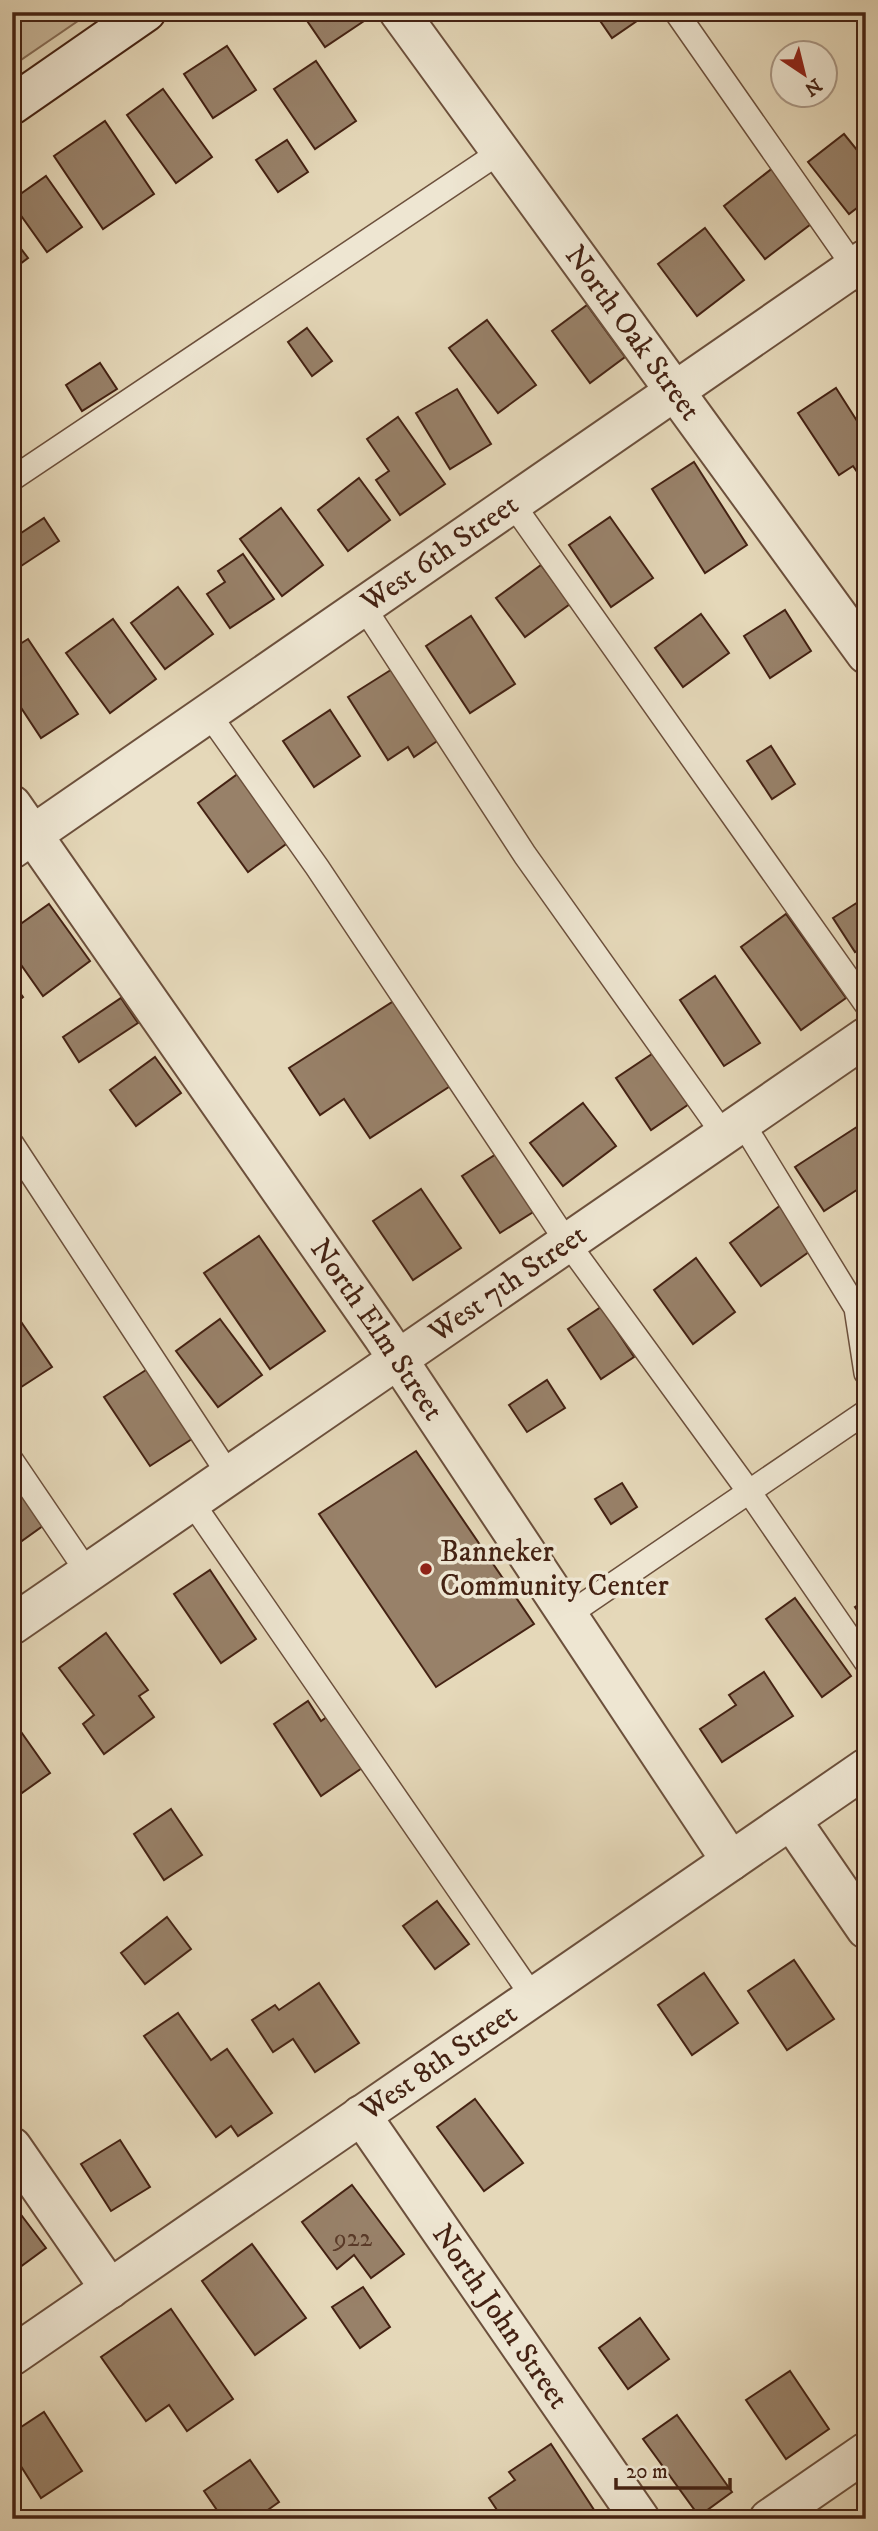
<svg xmlns="http://www.w3.org/2000/svg" width="878" height="2531" font-family="'IM FELL DW Pica',serif">
<style>
.green{fill:#cab99d;stroke:#876e58;stroke-width:2}
.building{fill:#988169;stroke:#442213;stroke-width:2}
.lines{fill:none;stroke-linecap:round;stroke-linejoin:round}
.service-casing{stroke:#6c503c;stroke-width:26}
.minor-casing{stroke:#6c503c;stroke-width:42}
.secondary-casing{stroke:#442213;stroke-width:42}
.service{stroke:#eee6d2;stroke-width:23}
.minor{stroke:#eee6d2;stroke-width:38}
.secondary{stroke:#eee6d2;stroke-width:38}
.poi-dot{fill:#8f2418;stroke:#eee6d2;stroke-width:2.5}
.labels{text-anchor:middle;dominant-baseline:central;stroke-width:7;stroke-linejoin:round;paint-order:stroke}
.number-label{font-size:26px;fill:#593a28}
.street-label{font-size:30px;fill:#442213;stroke:#eee6d2}
.poi-label{font-size:30px;fill:#442213;stroke:#eee6d2;text-anchor:start}
</style>
<rect width="100%" height="100%" fill="#e5d8b9"/>
<filter id="stains"><feTurbulence type="fractalNoise" baseFrequency=".00286" numOctaves="4"/><feColorMatrix values="0 0 0 0 .2 0 0 0 0 .09 0 0 0 0 .02 0 0 0 .5 -.17"/></filter>
<radialGradient id="worn" r=".72"><stop offset=".6" stop-color="#630" stop-opacity="0"/><stop offset="1" stop-color="#630" stop-opacity=".3"/></radialGradient>
<path class="green" d="M 12,12 L 91,12 L 12,66 Z"/>
<g class="building">
<path d="M 301,12 L 362,12 L 367,19 L 325,47 Z"/>
<path d="M 594,12 L 650,12 L 612,38 Z"/>
<path d="M 227,46 L 256,90 L 213,118 L 184,74 Z"/>
<path d="M 316,61 L 356,121 L 315,149 L 274,89 Z"/>
<path d="M 163,89 L 212,157 L 176,183 L 127,115 Z"/>
<path d="M 105,121 L 154,194 L 103,229 L 54,156 Z"/>
<path d="M 844,134 L 866,161 L 866,201 L 849,214 L 808,162 Z"/>
<path d="M 287,140 L 308,172 L 278,192 L 256,160 Z"/>
<path d="M 774,167 L 815,221 L 765,259 L 724,206 Z"/>
<path d="M 46,176 L 82,227 L 47,252 L 12,203 L 12,200 Z"/>
<path d="M 705,228 L 744,280 L 697,316 L 658,264 Z"/>
<path d="M 12,237 L 28,258 L 12,270 Z"/>
<path d="M 587,305 L 625,357 L 590,383 L 552,331 Z"/>
<path d="M 487,320 L 536,385 L 498,413 L 449,348 Z"/>
<path d="M 307,328 L 332,361 L 312,376 L 288,342 Z"/>
<path d="M 100,363 L 117,389 L 82,411 L 66,385 Z"/>
<path d="M 836,388 L 866,435 L 866,485 L 853,466 L 839,475 L 798,413 Z"/>
<path d="M 457,389 L 491,444 L 450,469 L 416,413 Z"/>
<path d="M 398,417 L 445,484 L 400,515 L 376,480 L 389,471 L 367,439 Z"/>
<path d="M 694,462 L 747,545 L 705,573 L 652,489 Z"/>
<path d="M 359,478 L 390,520 L 348,551 L 318,510 Z"/>
<path d="M 281,508 L 323,565 L 282,596 L 240,539 Z"/>
<path d="M 610,517 L 653,578 L 611,607 L 569,545 Z"/>
<path d="M 44,518 L 59,541 L 12,572 L 12,539 Z"/>
<path d="M 243,554 L 274,599 L 230,628 L 207,594 L 225,582 L 218,571 Z"/>
<path d="M 541,565 L 570,604 L 525,637 L 496,598 Z"/>
<path d="M 178,587 L 213,634 L 165,669 L 131,623 Z"/>
<path d="M 785,610 L 811,651 L 770,678 L 744,636 Z"/>
<path d="M 701,614 L 729,653 L 683,687 L 655,648 Z"/>
<path d="M 471,616 L 515,684 L 470,713 L 426,646 Z"/>
<path d="M 113,619 L 156,679 L 110,713 L 66,653 Z"/>
<path d="M 28,639 L 78,714 L 41,738 L 12,694 L 12,649 Z"/>
<path d="M 397,666 L 443,737 L 414,757 L 408,747 L 388,760 L 348,697 Z"/>
<path d="M 330,710 L 360,756 L 314,787 L 283,741 Z"/>
<path d="M 771,746 L 795,784 L 772,799 L 747,761 Z"/>
<path d="M 243,770 L 293,839 L 248,872 L 198,803 Z"/>
<path d="M 866,897 L 866,945 L 855,952 L 833,918 Z"/>
<path d="M 49,904 L 90,961 L 43,996 L 12,952 L 12,930 Z"/>
<path d="M 786,914 L 846,998 L 801,1030 L 741,947 Z"/>
<path d="M 715,976 L 760,1043 L 724,1066 L 680,1000 Z"/>
<path d="M 12,982 L 23,997 L 12,1006 Z"/>
<path d="M 400,997 L 455,1083 L 370,1138 L 344,1099 L 320,1115 L 289,1068 Z"/>
<path d="M 121,998 L 138,1023 L 79,1062 L 63,1037 Z"/>
<path d="M 658,1050 L 692,1102 L 651,1130 L 616,1078 Z"/>
<path d="M 155,1057 L 181,1093 L 136,1126 L 110,1090 Z"/>
<path d="M 583,1103 L 616,1146 L 563,1186 L 530,1143 Z"/>
<path d="M 866,1121 L 866,1184 L 824,1211 L 795,1167 Z"/>
<path d="M 501,1151 L 538,1209 L 500,1233 L 462,1176 Z"/>
<path d="M 421,1189 L 461,1248 L 413,1280 L 373,1221 Z"/>
<path d="M 781,1205 L 813,1249 L 761,1286 L 730,1243 Z"/>
<path d="M 259,1236 L 325,1331 L 270,1369 L 204,1273 Z"/>
<path d="M 696,1258 L 735,1312 L 693,1344 L 654,1290 Z"/>
<path d="M 601,1307 L 634,1357 L 601,1379 L 568,1329 Z"/>
<path d="M 15,1313 L 52,1367 L 12,1393 L 12,1315 Z"/>
<path d="M 220,1319 L 262,1375 L 218,1407 L 176,1351 Z"/>
<path d="M 149,1368 L 195,1437 L 150,1466 L 104,1397 Z"/>
<path d="M 547,1380 L 565,1408 L 527,1432 L 509,1405 Z"/>
<path d="M 416,1451 L 534,1624 L 436,1687 L 319,1514 Z"/>
<path d="M 12,1475 L 47,1523 L 12,1548 Z"/>
<path d="M 622,1483 L 637,1507 L 611,1524 L 595,1499 Z"/>
<path d="M 210,1570 L 256,1639 L 221,1663 L 174,1594 Z"/>
<path d="M 795,1598 L 851,1676 L 822,1697 L 766,1619 Z"/>
<path d="M 866,1600 L 866,1623 L 855,1607 Z"/>
<path d="M 106,1633 L 148,1690 L 139,1696 L 154,1717 L 104,1754 L 83,1724 L 94,1715 L 59,1668 Z"/>
<path d="M 764,1672 L 793,1716 L 722,1762 L 700,1729 L 736,1705 L 729,1695 Z"/>
<path d="M 308,1701 L 321,1721 L 334,1712 L 368,1764 L 321,1796 L 274,1724 Z"/>
<path d="M 12,1719 L 50,1773 L 12,1800 Z"/>
<path d="M 171,1809 L 202,1855 L 164,1880 L 134,1834 Z"/>
<path d="M 437,1901 L 469,1944 L 435,1969 L 403,1926 Z"/>
<path d="M 167,1917 L 191,1949 L 145,1984 L 121,1953 Z"/>
<path d="M 794,1960 L 834,2019 L 787,2050 L 748,1991 Z"/>
<path d="M 704,1973 L 738,2023 L 692,2055 L 658,2005 Z"/>
<path d="M 319,1983 L 359,2043 L 315,2072 L 293,2039 L 273,2052 L 252,2020 L 275,2005 L 279,2010 Z"/>
<path d="M 178,2013 L 211,2060 L 227,2049 L 272,2113 L 238,2136 L 231,2126 L 216,2137 L 144,2036 Z"/>
<path d="M 475,2099 L 523,2163 L 484,2191 L 437,2127 Z"/>
<path d="M 120,2140 L 150,2187 L 111,2211 L 81,2164 Z"/>
<path d="M 352,2185 L 404,2254 L 371,2278 L 354,2255 L 337,2269 L 302,2222 Z"/>
<path d="M 13,2204 L 46,2248 L 12,2273 L 12,2205 Z"/>
<path d="M 252,2244 L 306,2318 L 255,2355 L 202,2281 Z"/>
<path d="M 363,2287 L 390,2327 L 360,2348 L 332,2307 Z"/>
<path d="M 171,2309 L 233,2399 L 187,2431 L 169,2405 L 146,2421 L 101,2357 Z"/>
<path d="M 640,2318 L 669,2359 L 628,2389 L 599,2348 Z"/>
<path d="M 790,2371 L 829,2429 L 786,2459 L 746,2400 Z"/>
<path d="M 44,2412 L 82,2471 L 41,2498 L 12,2452 L 12,2433 Z"/>
<path d="M 677,2415 L 732,2492 L 699,2516 L 643,2439 Z"/>
<path d="M 551,2444 L 600,2519 L 503,2519 L 489,2498 L 515,2480 L 509,2472 Z"/>
<path d="M 250,2460 L 279,2502 L 255,2519 L 223,2519 L 204,2491 Z"/>
</g>
<g class="lines">
<defs>
<g id="service">
<path d="M 676,12 L 866,284"/>
<path d="M 12,479 L 500,152"/>
<path d="M 512,503 L 866,1004"/>
<path d="M 363,606 L 525,855 L 724,1135"/>
<path d="M 208,713 L 317,867 L 567,1242 L 750,1493 L 866,1662"/>
<path d="M 742,1122 L 856,1308 L 866,1373"/>
<path d="M 12,1144 L 229,1475"/>
<path d="M 12,1461 L 88,1573"/>
<path d="M 191,1501 L 533,1997"/>
<path d="M 568,1615 L 866,1412"/>
</g>
<g id="minor">
<path id="s1" d="M 399,12 L 866,654"/>
<path id="s2" d="M 12,805 L 383,1337 L 731,1861"/>
<path id="s3" d="M 12,849 L 866,259"/>
<path id="s4" d="M 12,1625 L 866,1037"/>
<path d="M 791,1820 L 866,1929"/>
<path id="s5" d="M 361,2115 L 640,2519"/>
<path d="M 12,2147 L 110,2289"/>
<path id="s6" d="M 12,2356 L 866,1768"/>
<path d="M 769,2519 L 866,2452"/>
</g>
<path id="secondary" d="M 12,105 L 146,12"/>
</defs>
<use href="#service" class="service-casing"/>
<use href="#minor" class="minor-casing"/>
<use href="#secondary" class="secondary-casing"/>
<use href="#service" class="service"/>
<use href="#minor" class="minor"/>
<use href="#secondary" class="secondary"/>
</g>
<circle class="poi-dot" cx="426" cy="1569" r="7"/>
<g class="labels">
<g class="number-label">
<text x="353" y="2238">922</text>
</g>
<g class="street-label">
<text stroke="none"><textPath href="#s1" startOffset="397">North Oak Street</textPath></text>
<text stroke="none"><textPath href="#s3" startOffset="520">West 6th Street</textPath></text>
<text stroke="none"><textPath href="#s4" startOffset="602">West 7th Street</textPath></text>
<text stroke="none"><textPath href="#s2" startOffset="639">North Elm Street</textPath></text>
<text stroke="none"><textPath href="#s6" startOffset="518">West 8th Street</textPath></text>
<text stroke="none"><textPath href="#s5" startOffset="245">North John Street</textPath></text>
</g>
<g class="poi-label">
<text x="440" y="1552">Banneker<tspan x="440" dy="34">Community Center</tspan></text>
</g>
</g>
<rect width="878" height="2531" fill="none" stroke="#e5d8b9" stroke-width="42"/>
<rect x="14" y="14" width="850" height="2503" fill="none" stroke="#442213" stroke-width="3.5"/>
<rect x="21" y="21" width="836" height="2489" fill="none" stroke="#442213" stroke-width="2"/>
<g transform="translate(804 74) rotate(145)"><circle r="33" fill="#eee6d2" stroke="#aa9886" stroke-width="2"/>
<path d="M0-5L12 26L0 18L-12 26Z" fill="#8f2418"/>
<text y="-10" font-size="19" font-weight="bold" text-anchor="middle" fill="#442213">N</text>
</g>
<path d="M616 2478v10h114v-10" fill="none" stroke="#442213" stroke-width="3.5"/>
<text x="626" y="2478" font-size="21" fill="#442213" stroke="#eee6d2" stroke-width="5" paint-order="stroke">20 m</text>
<rect width="100%" height="100%" filter="url(#stains)"/>
<rect width="100%" height="100%" fill="url(#worn)"/>
</svg>
